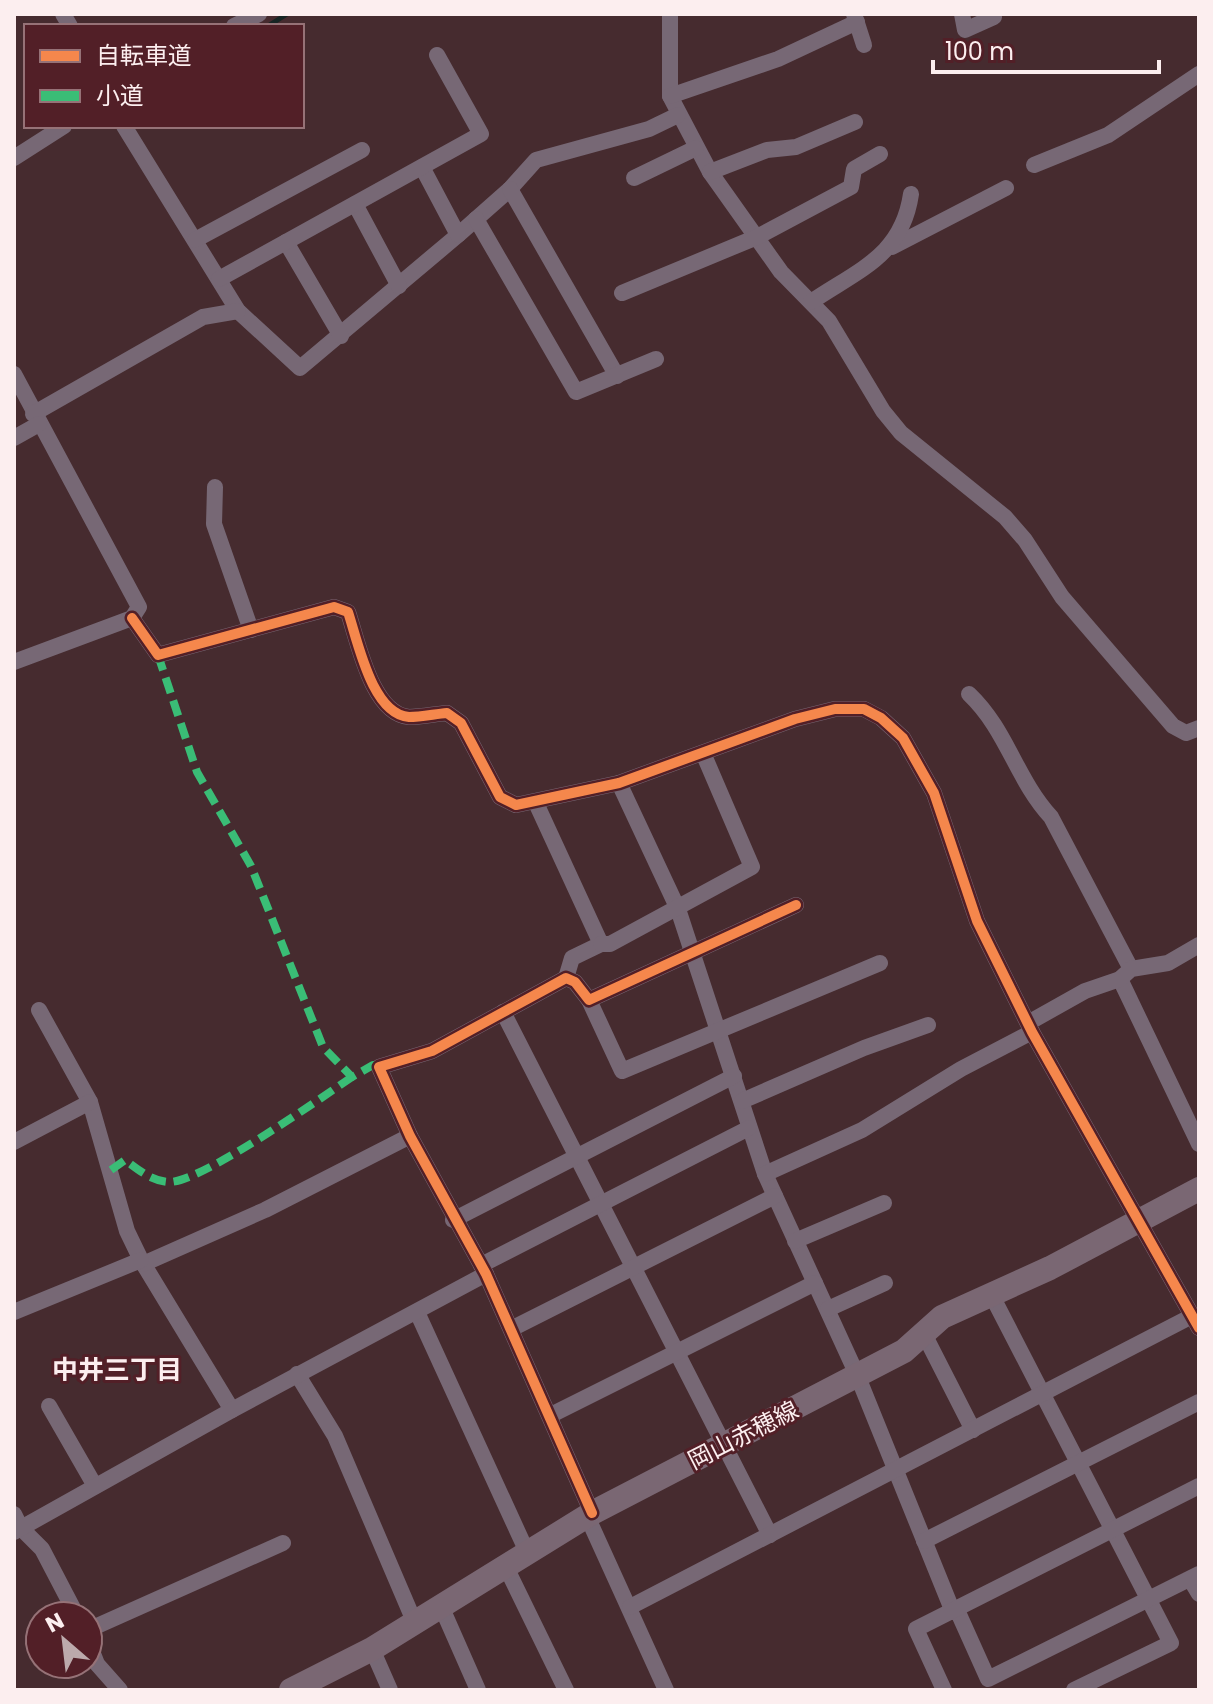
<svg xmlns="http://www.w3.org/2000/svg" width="1213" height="1704" font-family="Poppins,'Noto Sans JP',sans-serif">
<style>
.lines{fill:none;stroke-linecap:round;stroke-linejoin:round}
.stream{stroke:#172524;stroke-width:5}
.minor{stroke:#776875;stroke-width:16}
.primary{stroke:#7a6773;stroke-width:24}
.quiet{stroke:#3abd76;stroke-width:8;stroke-dasharray:16 8;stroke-linecap:butt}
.cycleway-casing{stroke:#521f27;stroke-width:15}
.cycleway{stroke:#f5874c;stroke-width:10}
.labels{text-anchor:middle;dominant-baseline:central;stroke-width:6;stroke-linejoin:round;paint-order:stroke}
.street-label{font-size:24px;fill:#fceeef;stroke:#521f27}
.neighbourhood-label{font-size:26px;font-weight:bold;fill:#fceeef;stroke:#521f27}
</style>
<rect width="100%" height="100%" fill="#462b2f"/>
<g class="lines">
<path class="stream" d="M 268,26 L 287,14"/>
<g class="minor">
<path d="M 63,14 L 70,26"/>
<path d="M 670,14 L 670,96 L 710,172 L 781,272 L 829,321 L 883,411 L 901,433 L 1005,517 L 1025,540 L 1062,597 L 1173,726 L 1186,733 L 1199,728"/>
<path d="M 854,14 L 864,45"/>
<path d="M 962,14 L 965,30 L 994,17"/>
<path d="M 234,26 L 259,14"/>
<path d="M 670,96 L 778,59 L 857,22"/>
<path d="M 124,126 L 238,311 L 300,368 L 458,235 L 510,189 L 536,160 L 649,129 L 678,115"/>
<path d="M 14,158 L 64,126"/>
<path d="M 1034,165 L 1108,135 L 1199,74"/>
<path d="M 422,167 L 458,235"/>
<path d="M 710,172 L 767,150 L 796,147 L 855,122"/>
<path d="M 634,178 L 696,148"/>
<path d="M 510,189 L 617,376"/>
<path d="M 355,204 L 399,286"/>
<path d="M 476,219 L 576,392 L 656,359"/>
<path d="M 195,240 L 362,150"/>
<path d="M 286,242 L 341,336"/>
<path d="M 892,247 L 1006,188"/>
<path d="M 219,279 L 481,134 L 437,55"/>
<path d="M 622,293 L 757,237 L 851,187 L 854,169 L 880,154"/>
<path d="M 811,302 C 858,270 902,256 911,194"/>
<path d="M 14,374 L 139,607 L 132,618 L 14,662"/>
<path d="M 33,414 L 203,317 L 238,311"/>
<path d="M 14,438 L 39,424"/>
<path d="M 215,487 L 214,524 L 251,630"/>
<path d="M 132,618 L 158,655 L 334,607 L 348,612 C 358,642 372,714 409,717 C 421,717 435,714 447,713 L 461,723 L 500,797 L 516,805 L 619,783 L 795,719 L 835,709 L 864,709 L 881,718 L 903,738 L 934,793 L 977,921 L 1032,1032 L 1199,1328"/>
<path d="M 969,694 C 1007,730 1016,779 1051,817 L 1131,969"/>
<path d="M 619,783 L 678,909 L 765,1174 L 858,1377 L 953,1612"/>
<path d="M 536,803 L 601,944 L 572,958 L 566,978"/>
<path d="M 601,944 L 610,944 L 752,867 L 703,753"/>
<path d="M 1120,979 L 1199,1144"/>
<path d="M 589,1000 L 622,1071 L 880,963"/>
<path d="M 39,1010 L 90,1102 L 127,1231 L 141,1260 L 232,1410"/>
<path d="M 503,1012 L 770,1535"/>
<path d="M 1028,1023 L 1085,991 L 1120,979 L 1131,969 L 1168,963 L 1199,945"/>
<path d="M 742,1101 L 864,1048 L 928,1025"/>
<path d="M 14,1142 L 90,1102"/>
<path d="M 765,1174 L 862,1130 L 961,1069 L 1032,1032"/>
<path d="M 453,1220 L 734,1076"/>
<path d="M 795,1241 L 884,1203"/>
<path d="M 143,1264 L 265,1210 L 410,1136"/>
<path d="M 481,1265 L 749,1128"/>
<path d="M 990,1292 L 1171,1643 L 1074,1690"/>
<path d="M 828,1309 L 885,1283"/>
<path d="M 14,1312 L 141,1260"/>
<path d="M 417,1312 L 527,1552"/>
<path d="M 511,1329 L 775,1196"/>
<path d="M 923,1332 L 973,1430"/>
<path d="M 297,1374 L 335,1436 L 414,1621"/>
<path d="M 49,1406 L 95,1486"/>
<path d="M 551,1415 L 815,1283"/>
<path d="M 592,1513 L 486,1274 L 410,1136 L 379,1067 L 432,1051 L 566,978 L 575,982 L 589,1000 L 796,905"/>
<path d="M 14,1514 L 21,1528 L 42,1549 L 77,1616"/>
<path d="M 587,1516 L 666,1690"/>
<path d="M 14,1532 L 232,1410 L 486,1274"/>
<path d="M 924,1541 L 1199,1402"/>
<path d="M 505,1565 L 566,1690"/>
<path d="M 1190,1579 L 1199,1594"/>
<path d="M 441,1606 L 478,1690"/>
<path d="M 630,1607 L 1192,1316"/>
<path d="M 957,1610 L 988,1679 L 1199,1574"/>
<path d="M 88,1630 L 283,1543"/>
<path d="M 88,1641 L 97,1664 L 120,1690"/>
<path d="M 372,1649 L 390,1690"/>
<path d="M 944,1690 L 916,1629 L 1199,1486"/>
</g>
<path class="primary" d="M 291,1690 L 372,1649 L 592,1513 L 904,1351 L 942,1317 L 1050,1268 L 1199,1189"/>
<g class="quiet">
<path d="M 158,655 L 197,772 L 251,866 L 323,1047 L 352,1077 L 373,1065 L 379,1067"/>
<path d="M 111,1170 L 125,1160 C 139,1170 151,1181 169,1182 C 200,1183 321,1098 352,1077"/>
</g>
<defs>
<g id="cycleway">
<path d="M 132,618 L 158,655 L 334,607 L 348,612 C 358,642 372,714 409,717 C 421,717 435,714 447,713 L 461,723 L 500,797 L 516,805 L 619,783 L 795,719 L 835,709 L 864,709 L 881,718 L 903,738 L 934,793 L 977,921 L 1032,1032 L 1199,1328"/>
<path d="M 592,1513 L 486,1274 L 410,1136 L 379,1067 L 432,1051 L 566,978 L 575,982 L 589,1000 L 796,905"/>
</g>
</defs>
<use href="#cycleway" class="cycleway-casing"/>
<use href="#cycleway" class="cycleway"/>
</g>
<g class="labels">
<g class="street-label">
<text transform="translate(743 1435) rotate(-27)">岡山赤穂線</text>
</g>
<g class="neighbourhood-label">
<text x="117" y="1370">中井三丁目</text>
</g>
</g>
<rect width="1213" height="1704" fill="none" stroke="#fceeef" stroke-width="32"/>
<rect x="24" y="24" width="280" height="104" fill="#521f27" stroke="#967277" stroke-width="2"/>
<rect x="40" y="50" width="40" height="12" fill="#f5874c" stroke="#967277" stroke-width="2"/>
<text x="96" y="64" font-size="24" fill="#fceeef">自転車道</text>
<rect x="40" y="90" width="40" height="12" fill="#3abd76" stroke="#967277" stroke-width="2"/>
<text x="96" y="104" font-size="24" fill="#fceeef">小道</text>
<g transform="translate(64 1640) rotate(332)"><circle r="38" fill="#521f27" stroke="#967277" stroke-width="2"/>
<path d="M0-6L14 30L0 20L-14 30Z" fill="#bcaaac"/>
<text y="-12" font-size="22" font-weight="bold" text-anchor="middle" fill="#fceeef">N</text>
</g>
<path d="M933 60v12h226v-12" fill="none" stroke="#fceeef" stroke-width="4"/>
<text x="945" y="60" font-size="24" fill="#fceeef" stroke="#521f27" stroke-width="6" paint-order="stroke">100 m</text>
</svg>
